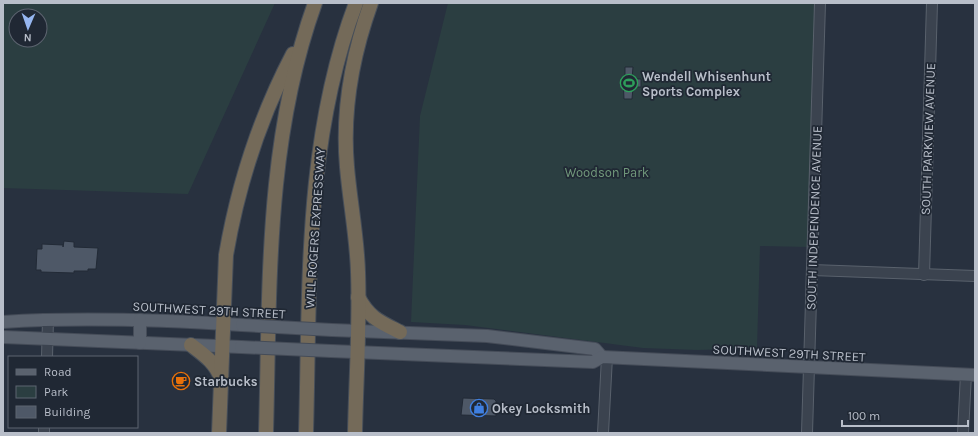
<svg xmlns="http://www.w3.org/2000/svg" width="978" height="436" font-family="Karla,sans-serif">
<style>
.green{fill:#2b3e41;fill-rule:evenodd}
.building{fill:#4e5867;stroke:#222a36}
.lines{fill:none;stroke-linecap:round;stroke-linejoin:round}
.minor-casing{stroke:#59616c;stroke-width:12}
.major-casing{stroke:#454c58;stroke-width:14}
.highway-casing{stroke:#464e59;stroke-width:16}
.minor{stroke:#3b434f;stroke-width:10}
.major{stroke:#5a626e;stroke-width:12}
.highway{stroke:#746a59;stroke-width:14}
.major-bridge-casing{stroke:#454c58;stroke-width:14;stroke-linecap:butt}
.major-bridge{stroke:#5a626e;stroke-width:12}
.labels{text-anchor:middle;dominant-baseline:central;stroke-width:3.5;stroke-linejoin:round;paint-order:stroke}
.poi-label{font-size:13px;font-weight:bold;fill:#b8bec9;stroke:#202834;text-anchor:start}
.street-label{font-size:13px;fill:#b8bec9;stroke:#202834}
.park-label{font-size:13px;fill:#71987b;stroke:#202834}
</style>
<rect width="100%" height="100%" fill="#28313f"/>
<g class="green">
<path d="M 3,3 L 275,3 L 188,194 L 3,188 ZM 16,16 L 40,16 L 40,40 L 16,40 Z"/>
<path d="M 448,3 L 815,3 L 808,247 L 760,246 L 757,348 L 698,350 L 643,348 L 465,325 L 411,322 L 420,116 Z"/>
</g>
<g class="building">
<path d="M 625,67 L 633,67 L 632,79 L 641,79 L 641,87 L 633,87 L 632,99 L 624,99 L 623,78 L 625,78 Z"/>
<path d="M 64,241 L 74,242 L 74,247 L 98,248 L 96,269 L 88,269 L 88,271 L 74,271 L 74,273 L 41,272 L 41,270 L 36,270 L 37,249 L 42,249 L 42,244 L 63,245 L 63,247 Z"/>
<path d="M 463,398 L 494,399 L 496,401 L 496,416 L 461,415 Z"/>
</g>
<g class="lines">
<defs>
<g id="minor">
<path d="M 812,270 L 975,276"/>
<path d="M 924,275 L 932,3"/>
<path d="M 47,357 L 48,320"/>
<path d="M 44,433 L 44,427"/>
<path d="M 603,433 L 607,357"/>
<path d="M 807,433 L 820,3"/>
<path d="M 963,433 L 966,374"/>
</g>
<g id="major">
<path d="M 3,322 C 83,317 163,320 242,325"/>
<path d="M 332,330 L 487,336 L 595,349 L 602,357"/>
<path d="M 3,337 L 241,347"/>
<path d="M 140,343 L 140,320"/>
<path d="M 331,351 L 593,362 L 602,357 L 975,375"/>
</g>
<g id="highway">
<path d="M 358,297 C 369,318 380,322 400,332"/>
<path d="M 191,345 C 204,355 215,362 221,378"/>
<path d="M 219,433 L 226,255 C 238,185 260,117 293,54"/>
<path d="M 266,433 C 270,287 265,142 315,3"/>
<path d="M 306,433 C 310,289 304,140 356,3"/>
<path d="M 355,433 C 356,380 360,326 358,272 C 357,237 350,202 347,167 C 342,111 352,56 371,3"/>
</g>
</defs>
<use href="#minor" class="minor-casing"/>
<use href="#major" class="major-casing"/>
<use href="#highway" class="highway-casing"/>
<use href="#minor" class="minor"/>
<use href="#major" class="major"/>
<use href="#highway" class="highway"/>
<defs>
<g id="major-bridge">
<path d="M 242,325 L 332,330"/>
<path d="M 241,347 L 331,351"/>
</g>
</defs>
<use href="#major-bridge" class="major-bridge-casing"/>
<use href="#major-bridge" class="major-bridge"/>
</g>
<defs>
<symbol id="stadium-ring" viewBox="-11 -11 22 22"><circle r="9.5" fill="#202834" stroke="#2e9e5b" stroke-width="1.5"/><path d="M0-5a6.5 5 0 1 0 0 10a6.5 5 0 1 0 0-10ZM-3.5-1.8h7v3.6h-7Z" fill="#2e9e5b"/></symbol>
<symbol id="cafe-ring" viewBox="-11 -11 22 22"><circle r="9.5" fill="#202834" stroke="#e8710a" stroke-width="1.5"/><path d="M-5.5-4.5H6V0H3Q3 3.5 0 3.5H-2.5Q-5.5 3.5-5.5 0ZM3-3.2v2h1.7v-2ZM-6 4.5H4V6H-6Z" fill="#e8710a"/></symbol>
<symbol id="shop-ring" viewBox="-11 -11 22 22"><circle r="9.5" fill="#202834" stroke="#3f7fe0" stroke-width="1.5"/><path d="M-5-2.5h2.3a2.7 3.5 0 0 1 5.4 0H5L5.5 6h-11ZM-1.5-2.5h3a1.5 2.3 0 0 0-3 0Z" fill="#3f7fe0"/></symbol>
</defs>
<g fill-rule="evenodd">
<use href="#stadium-ring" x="619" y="73" width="20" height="20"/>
<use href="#cafe-ring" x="171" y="371" width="20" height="20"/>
<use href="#shop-ring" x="469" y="398" width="20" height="20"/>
</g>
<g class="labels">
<g class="poi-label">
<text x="642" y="76">Wendell Whisenhunt<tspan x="642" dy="15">Sports Complex</tspan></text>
<text x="194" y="381">Starbucks</text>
<text x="492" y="408">Okey Locksmith</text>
</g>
<g class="street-label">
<text transform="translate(928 139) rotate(-88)">SOUTH PARKVIEW AVENUE</text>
<text transform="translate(814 218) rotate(-88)">SOUTH INDEPENDENCE AVENUE</text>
<text transform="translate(315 228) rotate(-86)">WILL ROGERS EXPRESSWAY</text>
<text transform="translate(209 310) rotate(3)">SOUTHWEST 29TH STREET</text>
<text transform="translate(789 353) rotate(3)">SOUTHWEST 29TH STREET</text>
</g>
<g class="park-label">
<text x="607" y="172">Woodson Park</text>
</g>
</g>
<rect width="978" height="436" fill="none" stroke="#b8bec9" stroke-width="8"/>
<rect x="8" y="356" width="130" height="72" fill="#202834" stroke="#5d6470"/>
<rect x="16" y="369" width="20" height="6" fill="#5a626e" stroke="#5d6470"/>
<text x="44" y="376" font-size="12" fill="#b8bec9">Road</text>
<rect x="16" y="386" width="20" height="12" fill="#2b3e41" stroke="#5d6470"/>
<text x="44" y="396" font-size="12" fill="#b8bec9">Park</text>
<rect x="16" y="406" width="20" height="12" fill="#4e5867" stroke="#5d6470"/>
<text x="44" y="416" font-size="12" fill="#b8bec9">Building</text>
<g transform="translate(28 28) rotate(182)"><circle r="19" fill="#202834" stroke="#5d6470"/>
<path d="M0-3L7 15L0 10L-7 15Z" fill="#96b6f0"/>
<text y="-6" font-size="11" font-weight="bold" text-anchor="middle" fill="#b8bec9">N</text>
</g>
<path d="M842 420v6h126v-6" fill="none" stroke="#b8bec9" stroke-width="2"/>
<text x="848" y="420" font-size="12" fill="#b8bec9" stroke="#202834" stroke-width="3" paint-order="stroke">100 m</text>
</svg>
